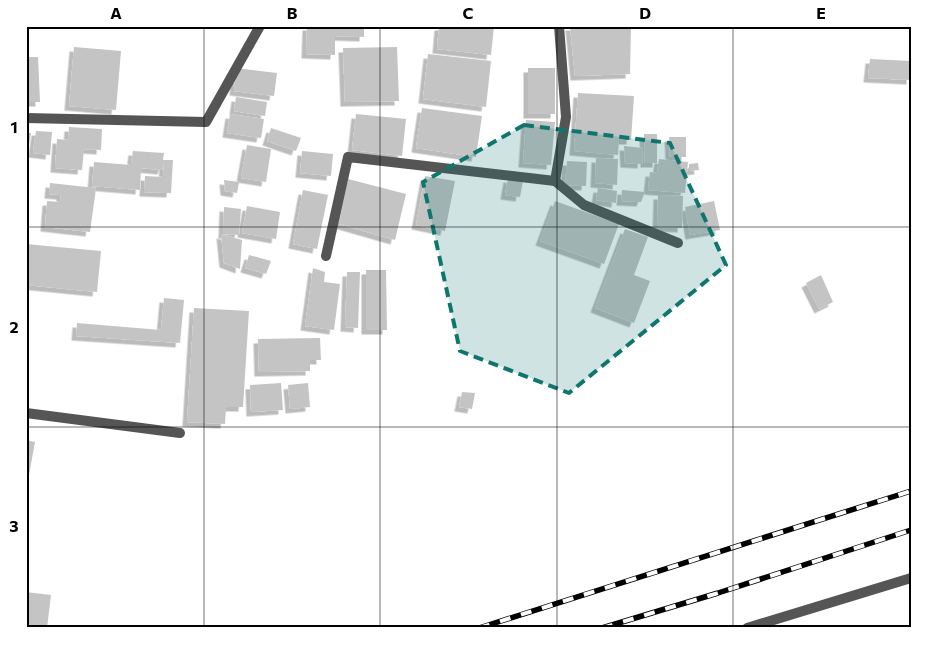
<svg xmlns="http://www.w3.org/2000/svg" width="937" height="654" font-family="Commissioner,sans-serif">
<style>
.building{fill:#c4c4c4;filter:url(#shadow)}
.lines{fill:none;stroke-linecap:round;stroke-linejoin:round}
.minor{stroke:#555;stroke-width:10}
.tertiary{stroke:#555;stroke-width:10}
.rail-casing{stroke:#000;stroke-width:5.5}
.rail{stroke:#fff;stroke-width:4;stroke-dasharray:11;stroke-linecap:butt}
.marked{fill:#0f766e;fill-opacity:0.2;stroke:#0f766e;stroke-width:4;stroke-dasharray:10 6;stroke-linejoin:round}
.grid{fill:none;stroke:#000;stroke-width:1;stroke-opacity:0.55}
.neatline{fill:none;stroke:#000;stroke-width:2}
.grid-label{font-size:16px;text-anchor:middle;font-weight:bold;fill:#000}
</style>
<defs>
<filter id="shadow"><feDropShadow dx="-4.5" dy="4.5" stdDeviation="0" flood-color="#0004"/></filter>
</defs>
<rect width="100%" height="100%" fill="#fff"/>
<g class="building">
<path d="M 307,26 L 364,26 L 364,37 L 335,36 L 335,55 L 306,54 Z"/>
<path d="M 439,26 L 494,26 L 491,55 L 437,49 Z"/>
<path d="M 570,26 L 631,26 L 630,74 L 575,76 Z"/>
<path d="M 74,47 L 121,51 L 116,110 L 69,106 Z"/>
<path d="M 397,47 L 399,101 L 345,102 L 343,48 Z"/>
<path d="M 428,54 L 491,61 L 486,107 L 423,99 Z"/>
<path d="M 26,57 L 38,57 L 40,102 L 26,102 Z"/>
<path d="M 870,59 L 911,61 L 911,80 L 868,78 Z"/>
<path d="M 236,68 L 277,73 L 274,96 L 234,91 Z"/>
<rect x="528" y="68" width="27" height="46"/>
<path d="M 578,93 L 634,96 L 631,140 L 619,140 L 618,155 L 574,151 Z"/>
<path d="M 236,97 L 267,102 L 265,116 L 234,111 Z"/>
<path d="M 422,108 L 482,116 L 476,157 L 416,148 Z"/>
<path d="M 230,114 L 264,119 L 261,138 L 227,133 Z"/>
<path d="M 356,114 L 406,119 L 402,156 L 352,150 Z"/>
<path d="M 526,120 L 555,122 L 551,165 L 523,163 Z"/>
<path d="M 69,127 L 102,129 L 101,150 L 84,149 L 82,170 L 55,168 L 57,139 L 68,140 Z"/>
<path d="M 271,128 L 301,138 L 296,151 L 267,141 Z"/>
<path d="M 36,131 L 52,132 L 50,155 L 33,153 Z"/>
<path d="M 26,133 L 31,133 L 27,157 L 26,157 Z"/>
<path d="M 644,134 L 657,134 L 657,163 L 645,163 Z"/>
<path d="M 669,137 L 686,137 L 686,157 L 670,157 Z"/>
<path d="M 247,145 L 271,149 L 266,182 L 241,178 Z"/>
<path d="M 624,146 L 643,148 L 642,164 L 625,163 Z"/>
<path d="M 133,151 L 164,153 L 163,160 L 173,160 L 171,193 L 144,192 L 145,176 L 163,177 L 164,163 L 162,170 L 141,168 L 140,190 L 92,186 L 94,162 L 131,165 Z"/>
<path d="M 302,151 L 333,154 L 331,176 L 300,173 Z"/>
<path d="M 596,158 L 618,159 L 617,185 L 595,183 Z"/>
<path d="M 659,159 L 688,162 L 685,193 L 648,190 L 650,172 L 657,173 Z"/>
<path d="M 567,161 L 587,162 L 586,186 L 565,185 Z"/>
<path d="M 698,163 L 699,170 L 689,171 L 689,164 Z"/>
<path d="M 425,176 L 455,181 L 445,231 L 416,225 Z"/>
<path d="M 508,178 L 523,181 L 520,197 L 505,195 Z"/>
<path d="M 348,179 L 406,194 L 395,240 L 339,224 Z"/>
<path d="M 224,180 L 239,182 L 237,193 L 225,191 Z"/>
<path d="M 50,183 L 96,188 L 90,232 L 45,227 L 47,201 L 60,202 L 61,195 L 49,194 Z"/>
<path d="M 598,188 L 617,191 L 616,203 L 596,200 Z"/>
<path d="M 303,190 L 328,195 L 317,249 L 293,244 Z"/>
<path d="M 622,190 L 645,192 L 641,202 L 621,201 Z"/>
<path d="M 658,195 L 683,196 L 682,228 L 657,227 Z"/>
<path d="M 555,201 L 619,224 L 604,264 L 540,241 Z"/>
<path d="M 714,201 L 720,230 L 690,235 L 685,207 Z"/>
<path d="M 247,206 L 280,212 L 276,239 L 242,233 Z"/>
<path d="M 224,207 L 241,209 L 239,235 L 223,234 Z"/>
<path d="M 625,229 L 648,237 L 634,275 L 650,281 L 634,323 L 595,308 Z"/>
<path d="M 221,234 L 242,240 L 240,269 L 224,263 Z"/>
<path d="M 26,244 L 101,251 L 97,292 L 26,285 Z"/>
<path d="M 249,255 L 271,261 L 266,274 L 245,268 Z"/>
<path d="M 313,268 L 325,272 L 324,282 L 340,284 L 334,330 L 305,326 Z"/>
<path d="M 366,270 L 386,270 L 387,330 L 366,330 Z"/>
<path d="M 347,272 L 360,272 L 358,328 L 345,327 Z"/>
<path d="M 821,275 L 833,302 L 819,309 L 806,283 Z"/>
<path d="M 164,298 L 184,300 L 180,343 L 76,336 L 77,323 L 161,330 Z"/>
<path d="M 194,308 L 249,311 L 243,407 L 226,407 L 225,424 L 187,422 Z"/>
<path d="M 320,338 L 321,360 L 310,360 L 310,371 L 259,372 L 258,339 Z"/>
<path d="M 281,383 L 283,410 L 251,412 L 250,385 Z"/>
<path d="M 308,383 L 310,407 L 290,409 L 288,385 Z"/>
<path d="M 462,392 L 475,393 L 472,409 L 459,407 Z"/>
<path d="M 26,440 L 35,442 L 27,486 L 26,486 Z"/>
<path d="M 26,592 L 51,595 L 47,628 L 26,628 Z"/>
</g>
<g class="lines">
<g class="minor">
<path d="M 26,118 L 206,122 L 260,26"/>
<path d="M 555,181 L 584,205 L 678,243"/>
<path d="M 326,256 L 348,157 L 555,181 L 566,117 L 559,26"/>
<path d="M 26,413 L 180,433"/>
</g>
<path class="tertiary" d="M 747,628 L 911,578"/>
<defs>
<g id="rail">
<path d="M 479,628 L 911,491"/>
<path d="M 602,628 L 718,593 L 911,530"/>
</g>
</defs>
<use href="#rail" class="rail-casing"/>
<use href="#rail" class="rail"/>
</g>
<path class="marked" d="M 524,125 L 670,143 L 726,265 L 569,393 L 460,351 L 423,182 Z"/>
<path class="grid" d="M 204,26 L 204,628M 380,26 L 380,628M 557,26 L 557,628M 733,26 L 733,628M 26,227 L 911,227M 26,427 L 911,427"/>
<rect width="937" height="654" fill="none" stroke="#ffffff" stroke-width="55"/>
<rect x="28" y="28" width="882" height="598" class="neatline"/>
<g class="grid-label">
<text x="116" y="19">A</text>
<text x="292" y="19">B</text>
<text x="468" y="19">C</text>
<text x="645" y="19">D</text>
<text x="821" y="19">E</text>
<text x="14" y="133">1</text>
<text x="14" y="333">2</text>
<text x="14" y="532">3</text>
</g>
</svg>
